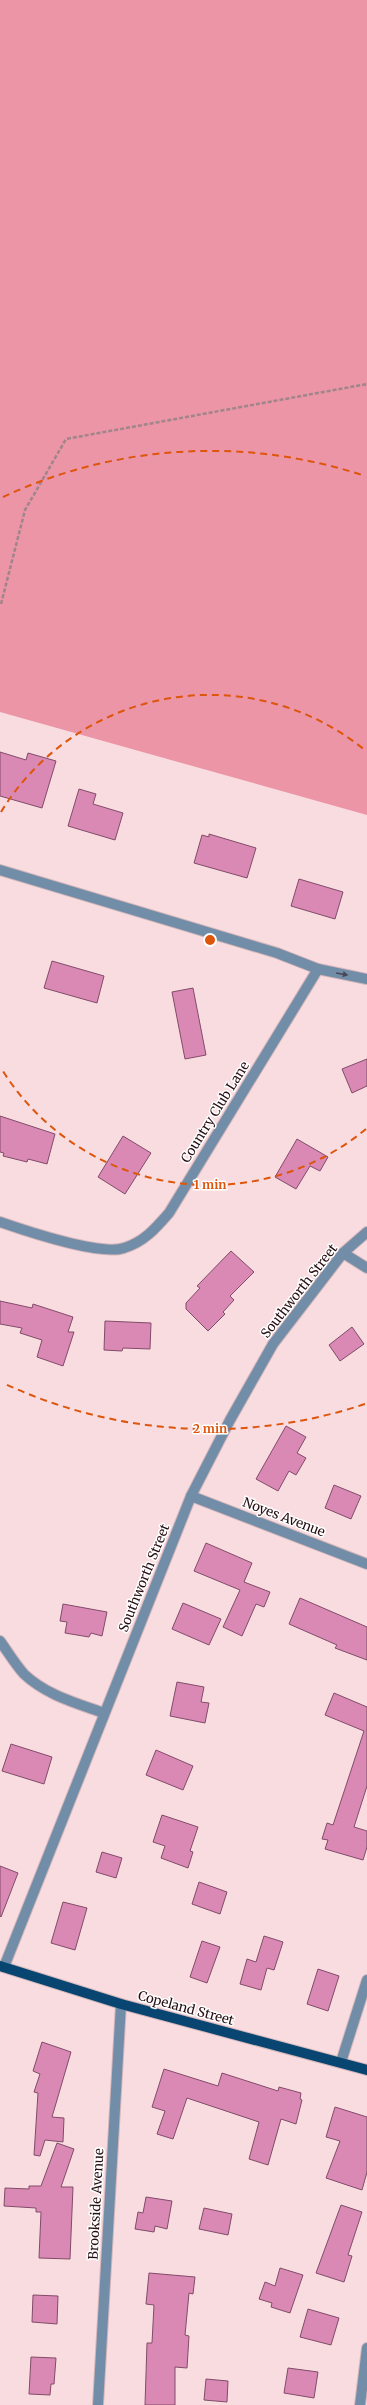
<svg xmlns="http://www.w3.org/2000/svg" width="367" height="2405" font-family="Merriweather,serif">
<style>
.green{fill:#eb95a6}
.building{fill:#da89b4;stroke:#814c69}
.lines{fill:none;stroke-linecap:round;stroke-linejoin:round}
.minor-casing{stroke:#d3b7bb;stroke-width:12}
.major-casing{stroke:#d3b7bb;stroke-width:12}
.path{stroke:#a0858a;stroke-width:2.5;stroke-dasharray:4 2;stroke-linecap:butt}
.minor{stroke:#728da7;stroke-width:10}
.major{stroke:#084571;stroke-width:10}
.oneway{fill:#484756}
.ring{fill:none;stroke:#de550c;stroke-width:2;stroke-dasharray:7 5}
.labels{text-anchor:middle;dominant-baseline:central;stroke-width:3;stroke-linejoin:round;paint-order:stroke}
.street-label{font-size:13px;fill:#260e13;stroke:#fff}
.centre{fill:#de550c;stroke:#fff;stroke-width:2}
.ring-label{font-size:12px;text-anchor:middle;font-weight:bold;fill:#de550c;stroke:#fff;stroke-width:3;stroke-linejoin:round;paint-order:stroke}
</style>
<rect width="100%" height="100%" fill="#f9dce0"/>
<path class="green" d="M 0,0 L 367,0 L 367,815 L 0,712 Z"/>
<g class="building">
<path d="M 0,752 L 26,760 L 28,753 L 56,761 L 42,808 L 0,796 Z"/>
<path d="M 79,789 L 96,794 L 93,804 L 123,813 L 115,840 L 68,826 Z"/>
<path d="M 209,834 L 256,848 L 247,878 L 194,863 L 202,835 L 209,837 Z"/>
<path d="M 299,879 L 343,892 L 335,919 L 291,906 Z"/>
<path d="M 52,961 L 104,976 L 97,1003 L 44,988 Z"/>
<path d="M 193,988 L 206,1055 L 185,1059 L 172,992 Z"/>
<path d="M 367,1059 L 367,1086 L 352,1093 L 342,1069 Z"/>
<path d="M 0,1116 L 55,1134 L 47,1164 L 28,1159 L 27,1162 L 3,1156 L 4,1153 L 0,1152 Z"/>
<path d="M 123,1136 L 151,1153 L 125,1194 L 98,1177 Z"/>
<path d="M 297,1139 L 328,1157 L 320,1171 L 310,1166 L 296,1189 L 275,1177 Z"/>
<path d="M 231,1251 L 254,1272 L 230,1296 L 234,1300 L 223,1312 L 225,1314 L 208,1331 L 186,1309 L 186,1303 L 200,1288 L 197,1286 Z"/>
<path d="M 0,1301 L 32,1308 L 33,1304 L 73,1317 L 68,1332 L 74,1332 L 63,1366 L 37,1357 L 42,1340 L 20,1333 L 22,1328 L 0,1324 Z"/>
<path d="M 105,1321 L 151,1323 L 150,1349 L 123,1348 L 122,1351 L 104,1350 Z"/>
<path d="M 352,1327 L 364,1344 L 340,1361 L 329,1345 Z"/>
<path d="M 286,1426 L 306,1437 L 297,1453 L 306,1458 L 296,1475 L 289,1471 L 278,1491 L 256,1479 Z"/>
<path d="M 334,1485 L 361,1496 L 351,1519 L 325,1508 Z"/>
<path d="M 206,1543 L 252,1563 L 244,1582 L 270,1592 L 264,1607 L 256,1604 L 242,1636 L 223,1627 L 240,1590 L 194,1571 Z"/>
<path d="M 300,1598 L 367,1627 L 367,1660 L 335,1648 L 337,1645 L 289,1624 Z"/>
<path d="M 183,1603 L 221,1619 L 209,1645 L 172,1629 Z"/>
<path d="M 63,1604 L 107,1612 L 102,1636 L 91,1633 L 89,1637 L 65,1633 L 67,1622 L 60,1621 Z"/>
<path d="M 177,1682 L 204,1687 L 201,1702 L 209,1703 L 205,1723 L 170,1716 Z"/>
<path d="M 334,1693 L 367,1707 L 367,1786 L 354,1827 L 367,1831 L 367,1847 L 363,1860 L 325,1849 L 328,1840 L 322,1839 L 327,1823 L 333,1825 L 364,1731 L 325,1715 Z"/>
<path d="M 11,1744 L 52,1757 L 44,1784 L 2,1771 Z"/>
<path d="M 156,1750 L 193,1766 L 183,1790 L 146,1775 Z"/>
<path d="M 162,1815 L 198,1827 L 190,1851 L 193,1852 L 188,1868 L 161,1858 L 165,1846 L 153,1842 Z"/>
<path d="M 102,1852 L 122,1858 L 116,1878 L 96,1872 Z"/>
<path d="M 0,1866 L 18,1873 L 1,1917 L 0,1916 Z"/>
<path d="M 199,1882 L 227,1892 L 220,1914 L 192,1904 Z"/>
<path d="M 63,1902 L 87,1908 L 75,1950 L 51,1943 Z"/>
<path d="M 264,1936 L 283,1942 L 274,1970 L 267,1968 L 261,1990 L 240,1984 L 247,1959 L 256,1962 Z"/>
<path d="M 202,1941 L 220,1947 L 207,1983 L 190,1977 Z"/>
<path d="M 318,1969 L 339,1976 L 328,2011 L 307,2004 Z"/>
<path d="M 42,2042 L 71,2052 L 52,2117 L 64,2118 L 63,2142 L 45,2140 L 40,2156 L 34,2155 L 38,2093 L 34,2092 L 40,2074 L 33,2071 Z"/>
<path d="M 164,2069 L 218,2086 L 222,2073 L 278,2091 L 279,2087 L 301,2093 L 300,2099 L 302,2100 L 296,2124 L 281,2119 L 268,2165 L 249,2159 L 259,2122 L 187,2098 L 173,2139 L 157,2134 L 165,2111 L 152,2107 Z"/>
<path d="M 335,2107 L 367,2117 L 367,2172 L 362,2190 L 326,2178 L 340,2141 L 326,2137 Z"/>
<path d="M 57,2143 L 74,2149 L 61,2187 L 73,2187 L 70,2259 L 39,2258 L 41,2212 L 36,2212 L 36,2208 L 4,2206 L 5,2188 L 29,2189 L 29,2186 L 41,2186 Z"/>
<path d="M 146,2197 L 172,2201 L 167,2229 L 155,2226 L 154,2232 L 135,2229 L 138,2212 L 143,2213 Z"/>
<path d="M 341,2205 L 362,2212 L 348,2255 L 352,2256 L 344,2282 L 316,2273 Z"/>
<path d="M 204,2208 L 232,2214 L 228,2235 L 199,2229 Z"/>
<path d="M 280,2268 L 303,2275 L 290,2313 L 271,2307 L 272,2303 L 259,2299 L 265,2282 L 275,2286 Z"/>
<path d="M 149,2273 L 195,2277 L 193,2294 L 189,2293 L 185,2335 L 189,2336 L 187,2368 L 175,2367 L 175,2405 L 145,2405 L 147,2343 L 152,2343 L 154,2305 L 146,2304 Z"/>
<path d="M 33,2295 L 58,2296 L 57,2324 L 32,2322 Z"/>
<path d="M 308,2309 L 339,2318 L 331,2345 L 300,2337 Z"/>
<path d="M 31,2357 L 56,2358 L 54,2384 L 51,2384 L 50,2395 L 29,2394 Z"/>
<path d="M 288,2368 L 318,2372 L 314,2398 L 284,2393 Z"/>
<path d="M 206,2379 L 228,2381 L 227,2402 L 204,2400 Z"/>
</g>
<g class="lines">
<defs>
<g id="minor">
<path d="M 0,870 L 277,953 L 318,969 L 367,979"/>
<path d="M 0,1222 C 26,1231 101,1256 124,1248 C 144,1242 156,1228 169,1213 L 318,969"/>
<path d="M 343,1253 L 367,1268"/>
<path d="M 191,1496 L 367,1564"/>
<path d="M 0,1641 C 8,1652 15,1664 24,1674 C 46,1695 76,1703 104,1713"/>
<path d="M 4,1967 L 191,1496 L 230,1420 L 273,1344 L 343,1253 L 367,1232"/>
<path d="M 341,2062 L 367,1980"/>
<path d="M 98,2405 L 121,2004"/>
<path d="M 360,2405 L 367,2348"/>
</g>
<path id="major" d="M 0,1966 L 121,2004 L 367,2070"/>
</defs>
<use href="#minor" class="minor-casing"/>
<use href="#major" class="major-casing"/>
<path class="path" d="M 1,604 L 25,510 L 66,439 L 367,384"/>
<use href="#minor" class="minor"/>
<use href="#major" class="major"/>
</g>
<defs><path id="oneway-solid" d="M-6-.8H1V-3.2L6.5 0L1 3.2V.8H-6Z"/></defs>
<use class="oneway" href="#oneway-solid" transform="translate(342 974) rotate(10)"/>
<g class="ring">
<path d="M366 1129A245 245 0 0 1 1 1068M1 812A245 245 0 0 1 366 751"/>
<path d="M365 1404A489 489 0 0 1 3 1383M3 497A489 489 0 0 1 365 476"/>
</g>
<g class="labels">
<g class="street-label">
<text transform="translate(215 1112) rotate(-58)">Country Club Lane</text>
<text transform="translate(299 1291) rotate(-52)">Southworth Street</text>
<text transform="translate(284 1517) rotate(21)">Noyes Avenue</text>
<text transform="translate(144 1578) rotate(-68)">Southworth Street</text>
<text transform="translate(186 2008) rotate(15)">Copeland Street</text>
<text transform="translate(96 2204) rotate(-87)">Brookside Avenue</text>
</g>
</g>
<circle cx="210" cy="940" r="6" class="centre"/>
<g class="ring-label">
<text x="210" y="1189">1 min</text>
<text x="210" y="1433">2 min</text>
</g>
</svg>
